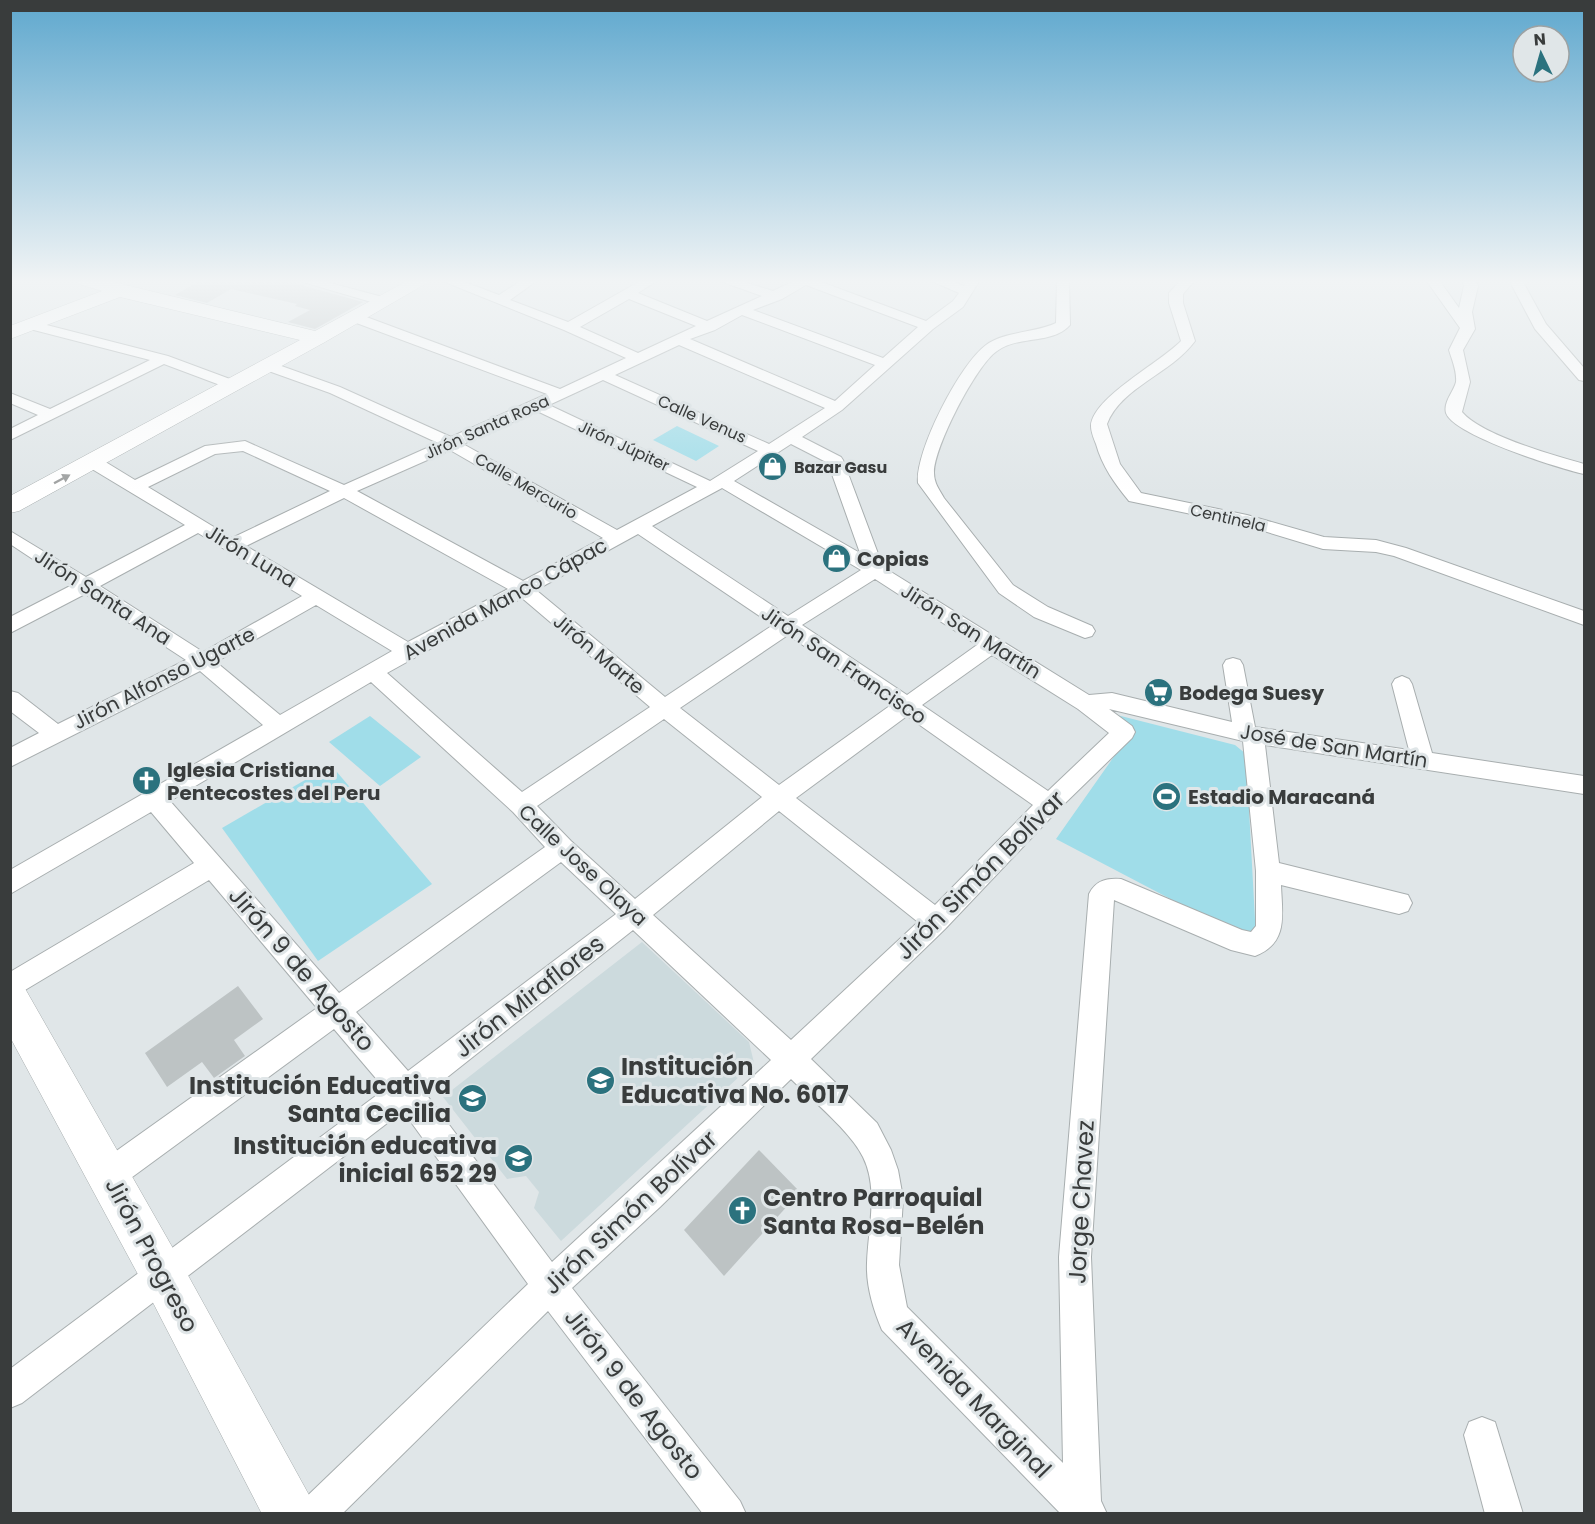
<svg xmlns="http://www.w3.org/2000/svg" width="1595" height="1524" font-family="Poppins,sans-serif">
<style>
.built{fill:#ccdadd}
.green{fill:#a0dde9}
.building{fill:#bdc3c4}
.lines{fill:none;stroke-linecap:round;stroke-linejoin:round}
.street-casing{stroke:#a8aeaf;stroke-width:2}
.secondary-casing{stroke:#a8aeaf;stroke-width:1}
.street{fill:#fff;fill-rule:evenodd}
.secondary{fill:#fff;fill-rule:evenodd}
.oneway{fill:#9c9e9e}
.labels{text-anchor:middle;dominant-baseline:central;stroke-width:6;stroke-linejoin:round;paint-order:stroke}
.far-street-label{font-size:16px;fill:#393c3c;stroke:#e0e6e8}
.far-poi-label{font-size:16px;font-weight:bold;fill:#393c3c;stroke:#e0e6e8;text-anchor:start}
.street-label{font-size:20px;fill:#393c3c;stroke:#e0e6e8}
.poi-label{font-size:20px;font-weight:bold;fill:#393c3c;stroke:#e0e6e8;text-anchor:start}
.near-street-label{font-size:24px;fill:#393c3c;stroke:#e0e6e8}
.near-poi-label{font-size:24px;font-weight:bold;fill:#393c3c;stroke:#e0e6e8;text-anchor:start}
</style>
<rect width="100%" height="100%" fill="#e0e6e8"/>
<path class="built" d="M 642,942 L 749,1042 L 754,1063 L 561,1241 L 534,1208 L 539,1192 L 526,1176 L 507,1179 L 443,1097 Z"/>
<g class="green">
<path d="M 677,426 L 719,446 L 696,461 L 653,440 Z"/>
<path d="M 1113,714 L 1235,745 L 1246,754 L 1256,938 L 1245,938 L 1056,839 L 1127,738 Z"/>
<path d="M 370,716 L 421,757 L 380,786 L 329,742 Z"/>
<path d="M 331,765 L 432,884 L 318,961 L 222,828 Z"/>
</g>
<g class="building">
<path d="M 201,280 L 283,280 L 363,302 L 315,329 L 288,322 L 310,310 L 295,306 L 297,304 L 231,289 L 207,303 L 175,295 Z"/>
<path d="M 238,986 L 263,1019 L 234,1040 L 245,1056 L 214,1078 L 202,1062 L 167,1087 L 145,1053 Z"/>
<path d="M 759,1150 L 800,1192 L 724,1276 L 684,1230 Z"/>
</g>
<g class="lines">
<defs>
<g id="street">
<path d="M 296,280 L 319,280 L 390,299 L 392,302 L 385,306 Z"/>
<path d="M 440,280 L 459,280 L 499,295 L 522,280 L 538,280 L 510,300 L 568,322 L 642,280 L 658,280 L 638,293 L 707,321 L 762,296 L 717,280 L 738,280 L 773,291 L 796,280 L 816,280 L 926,321 L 953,301 L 959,293 L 929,280 L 949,280 L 964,286 L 967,280 L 980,280 L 963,307 L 933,329 L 842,410 L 802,437 L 841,457 L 843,460 L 883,567 L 1089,695 L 1112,693 L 1232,722 L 1223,665 L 1226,660 L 1233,658 L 1240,660 L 1243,665 L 1255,727 L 1409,750 L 1392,684 L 1395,679 L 1402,676 L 1409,679 L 1412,684 L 1432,753 L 1584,776 L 1584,794 L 1265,745 L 1279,863 L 1408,895 L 1412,903 L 1408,911 L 1399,914 L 1281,885 C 1282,914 1289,943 1255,956 L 1231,950 L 1114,900 L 1091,1257 L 1101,1501 L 1107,1514 L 1061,1514 L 882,1330 C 873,1309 866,1285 867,1263 C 868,1229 879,1189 863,1157 C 851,1132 812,1100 791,1079 L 660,1207 L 572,1288 L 740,1501 L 746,1514 L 703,1514 L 548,1311 L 342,1514 L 296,1514 L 302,1501 L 528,1284 L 403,1111 L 22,1403 L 10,1408 L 10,1369 L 385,1089 L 334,1029 L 120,1186 L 109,1190 L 98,1186 L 94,1175 L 98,1164 L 317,1008 L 209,880 L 10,999 L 10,972 L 194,863 L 151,812 L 10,894 L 10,870 L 263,725 L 200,671 L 10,767 L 10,748 L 39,733 L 10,711 L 10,691 L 18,693 L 58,724 L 186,660 L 85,594 L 10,633 L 10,617 L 72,585 L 10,544 L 10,531 L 86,577 L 185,525 L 87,466 L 85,462 L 87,458 L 99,458 L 135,480 L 205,446 L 245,441 L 344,485 L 438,443 L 330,393 L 263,369 L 261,366 L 263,363 L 273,363 L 340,387 L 451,437 L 547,394 L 351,321 L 349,318 L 351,315 L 361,315 L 560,389 L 626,358 L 564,330 ZM 806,285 L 918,327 L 883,358 L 753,310 L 782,299 ZM 629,299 L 696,326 L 638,353 L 580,327 ZM 742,315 L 875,365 L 835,401 L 690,339 L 715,330 ZM 679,345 L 825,408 L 769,444 L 615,375 ZM 603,380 L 758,451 L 710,481 L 549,405 ZM 537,411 L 697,487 L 617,530 L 463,444 ZM 791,444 L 828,463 L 860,553 L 734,481 ZM 450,450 L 603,538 L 523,581 L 357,491 ZM 243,451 L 330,491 L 232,538 L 148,487 L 215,454 ZM 722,488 L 861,570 L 788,616 L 652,526 ZM 344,498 L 508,589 L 408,642 L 246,546 ZM 198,533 L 302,596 L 203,652 L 100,586 ZM 638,534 L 773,625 L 665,697 L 536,590 ZM 875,579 L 977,645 L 907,695 L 802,625 ZM 522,598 L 650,707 L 522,792 L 387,673 ZM 316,605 L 392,651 L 280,715 L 216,662 ZM 788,635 L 891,705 L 779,785 L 680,708 ZM 992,655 L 1078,709 L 1109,733 L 1048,791 L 922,705 ZM 371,682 L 513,812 L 545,847 L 339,993 L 170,801 ZM 1109,709 L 1243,741 L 1256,871 L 1256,926 L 1251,932 L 1242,930 L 1121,879 C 1107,878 1096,880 1089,894 L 1059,1257 L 1063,1463 L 907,1307 L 899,1265 L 903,1198 L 898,1170 L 891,1150 L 877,1123 L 811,1059 L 945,929 L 1057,811 L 1132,738 L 1135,732 L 1132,726 ZM 907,716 L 1033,805 L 935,905 L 796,798 ZM 664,719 L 762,797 L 635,899 L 571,841 L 537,806 ZM 779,811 L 918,922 L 791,1040 L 653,915 ZM 561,862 L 616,914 L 408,1071 L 356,1012 ZM 633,930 L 771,1060 L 552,1262 L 426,1094 Z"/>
<path d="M 1057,280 L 1069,280 L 1070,325 C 1052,345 1018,335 997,351 C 976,365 933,449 934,473 C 934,483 939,489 944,498 L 1013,585 L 1048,607 L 1092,626 L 1095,631 L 1092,636 L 1085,638 L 1034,617 L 999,593 L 918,483 C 915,451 960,364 986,345 C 1005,331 1035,333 1056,323 Z"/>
<path d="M 1181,280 L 1195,280 L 1183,294 L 1183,303 L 1195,341 C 1172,373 1120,388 1107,424 L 1120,464 L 1141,493 L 1247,515 L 1324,537 L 1376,540 L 1406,548 L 1584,611 L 1584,625 L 1394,556 L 1376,552 L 1323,549 L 1244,525 L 1129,501 C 1115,484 1102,466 1096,444 C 1094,439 1091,432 1091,426 C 1092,398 1161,362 1181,341 L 1169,303 L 1169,293 Z"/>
<path d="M 1426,280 L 1439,280 L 1459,308 L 1464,286 L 1462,280 L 1475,280 L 1478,286 L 1472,312 L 1475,329 L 1463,350 L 1470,382 L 1462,412 C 1481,435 1555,456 1584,464 L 1584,474 C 1560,469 1453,435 1446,413 C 1443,402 1454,391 1456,382 C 1457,371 1452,360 1449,350 L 1460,328 Z"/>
<path d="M 1509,280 L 1522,280 L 1546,324 L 1584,368 L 1584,381 L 1579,380 L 1535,329 Z"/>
<path d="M 31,321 L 168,356 L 238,382 L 240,385 L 233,389 L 228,388 L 164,364 L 10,440 L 10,429 L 38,415 L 10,403 L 10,393 L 50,409 L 150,360 L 26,328 L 24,325 L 26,322 Z"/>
<path d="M 1482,1417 L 1495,1422 L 1523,1514 L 1485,1514 L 1464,1435 L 1469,1422 Z"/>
</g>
<g id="secondary">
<path d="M 76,280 L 105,280 L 315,331 L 409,280 L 432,280 L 325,342 L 19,511 L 10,513 L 10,496 L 300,340 L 120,297 L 10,339 L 10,326 L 102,291 L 79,284 Z"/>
<path d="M 10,980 L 23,985 L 179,1259 L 309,1495 L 316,1514 L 262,1514 L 147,1291 L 10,1037 Z"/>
</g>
</defs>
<use href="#street" class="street-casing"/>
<use href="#secondary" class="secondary-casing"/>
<use href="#street" class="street"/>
<use href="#secondary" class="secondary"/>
</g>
<defs><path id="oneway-solid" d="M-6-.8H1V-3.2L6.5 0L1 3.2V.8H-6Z" transform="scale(1.5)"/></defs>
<use class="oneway" href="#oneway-solid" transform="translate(62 479) rotate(-28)"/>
<linearGradient id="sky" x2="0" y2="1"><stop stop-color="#5fa8ce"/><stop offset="0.57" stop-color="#f1f4f5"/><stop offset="1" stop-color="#f1f4f5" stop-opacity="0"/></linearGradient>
<rect width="1595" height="494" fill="url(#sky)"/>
<defs>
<symbol id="shop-disc" viewBox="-11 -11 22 22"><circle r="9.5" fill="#2b727e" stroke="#e0e6e8"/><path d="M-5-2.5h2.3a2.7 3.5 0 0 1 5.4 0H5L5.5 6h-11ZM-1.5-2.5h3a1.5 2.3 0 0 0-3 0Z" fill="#fff"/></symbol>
<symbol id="supermarket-disc" viewBox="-11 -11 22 22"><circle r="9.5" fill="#2b727e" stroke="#e0e6e8"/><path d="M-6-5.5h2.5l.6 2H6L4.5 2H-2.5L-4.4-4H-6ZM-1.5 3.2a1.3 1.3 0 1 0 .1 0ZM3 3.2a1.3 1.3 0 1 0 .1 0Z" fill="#fff"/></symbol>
<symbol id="church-disc" viewBox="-11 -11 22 22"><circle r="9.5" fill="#2b727e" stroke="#e0e6e8"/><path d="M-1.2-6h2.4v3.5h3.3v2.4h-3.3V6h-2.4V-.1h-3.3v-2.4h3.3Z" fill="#fff"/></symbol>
<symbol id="stadium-disc" viewBox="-11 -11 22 22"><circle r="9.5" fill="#2b727e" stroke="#e0e6e8"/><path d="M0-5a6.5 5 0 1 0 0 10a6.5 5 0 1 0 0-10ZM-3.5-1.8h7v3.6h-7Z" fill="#fff"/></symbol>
<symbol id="school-disc" viewBox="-11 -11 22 22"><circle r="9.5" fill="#2b727e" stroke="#e0e6e8"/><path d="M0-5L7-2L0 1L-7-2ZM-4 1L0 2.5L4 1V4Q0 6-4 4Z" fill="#fff"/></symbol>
</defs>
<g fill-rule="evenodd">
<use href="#shop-disc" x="756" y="450" width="33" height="33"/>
<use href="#shop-disc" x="820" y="542" width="33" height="33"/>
<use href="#supermarket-disc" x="1142" y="676" width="33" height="33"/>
<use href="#church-disc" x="130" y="764" width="33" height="33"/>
<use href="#stadium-disc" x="1150" y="780" width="33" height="33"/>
<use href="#school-disc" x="584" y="1064" width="33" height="33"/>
<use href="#school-disc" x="456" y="1082" width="33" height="33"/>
<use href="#school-disc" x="502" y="1142" width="33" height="33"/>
<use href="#church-disc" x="726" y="1194" width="33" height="33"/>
</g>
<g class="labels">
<g class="far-street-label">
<text transform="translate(702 419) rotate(24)">Calle Venus</text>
<text transform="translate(487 427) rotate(-24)">Jirón Santa Rosa</text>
<text transform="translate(624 446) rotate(25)">Jirón Júpiter</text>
<text transform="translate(526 486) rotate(30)">Calle Mercurio</text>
<text transform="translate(1228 518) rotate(13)">Centinela</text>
</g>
<g class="far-poi-label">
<text x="794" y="467">Bazar Gasu</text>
</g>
<g class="street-label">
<text transform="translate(251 556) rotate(31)">Jirón Luna</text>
<text transform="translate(103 597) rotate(33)">Jirón Santa Ana</text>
<text transform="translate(505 599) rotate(-29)">Avenida Manco Cápac</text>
<text transform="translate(971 631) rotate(32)">Jirón San Martín</text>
<text transform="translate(599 654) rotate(40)">Jirón Marte</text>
<text transform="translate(844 665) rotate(34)">Jirón San Francisco</text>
<text transform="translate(164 678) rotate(-27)">Jirón Alfonso Ugarte</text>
<text transform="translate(1334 746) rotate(9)">José de San Martín</text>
<text transform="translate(583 865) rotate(43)">Calle Jose Olaya</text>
</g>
<g class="poi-label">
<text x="857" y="559">Copias</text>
<text x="1179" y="693">Bodega Suesy</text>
<text x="167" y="770">Iglesia Cristiana<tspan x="167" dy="23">Pentecostes del Peru</tspan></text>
<text x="1188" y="797">Estadio Maracaná</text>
</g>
<g class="near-street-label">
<text transform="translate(980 875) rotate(-45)">Jirón Simón Bolívar</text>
<text transform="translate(302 969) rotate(49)">Jirón 9 de Agosto</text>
<text transform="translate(529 996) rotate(-38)">Jirón Miraflores</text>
<text transform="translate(1081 1202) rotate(-87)">Jorge Chavez</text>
<text transform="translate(630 1212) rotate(-43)">Jirón Simón Bolívar</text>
<text transform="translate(152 1255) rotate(62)">Jirón Progreso</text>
<text transform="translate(634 1394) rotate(52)">Jirón 9 de Agosto</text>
<text transform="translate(974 1398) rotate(46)">Avenida Marginal</text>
</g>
<g class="near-poi-label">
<text x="621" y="1066">Institución<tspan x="621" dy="28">Educativa No. 6017</tspan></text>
<text x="451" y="1085" text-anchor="end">Institución Educativa<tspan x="451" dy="28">Santa Cecilia</tspan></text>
<text x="497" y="1145" text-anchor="end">Institución educativa<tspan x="497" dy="28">inicial 652 29</tspan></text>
<text x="763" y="1197">Centro Parroquial<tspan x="763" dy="28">Santa Rosa-Belén</tspan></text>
</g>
</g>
<rect width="1595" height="1524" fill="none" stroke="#393c3c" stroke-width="24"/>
<g transform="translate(1541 54) rotate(355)"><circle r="28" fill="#e0e6e8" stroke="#9da2a3" stroke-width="1.5"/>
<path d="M0-4.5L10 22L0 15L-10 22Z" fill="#2b727e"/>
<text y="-9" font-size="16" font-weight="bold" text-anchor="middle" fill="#393c3c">N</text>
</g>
</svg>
